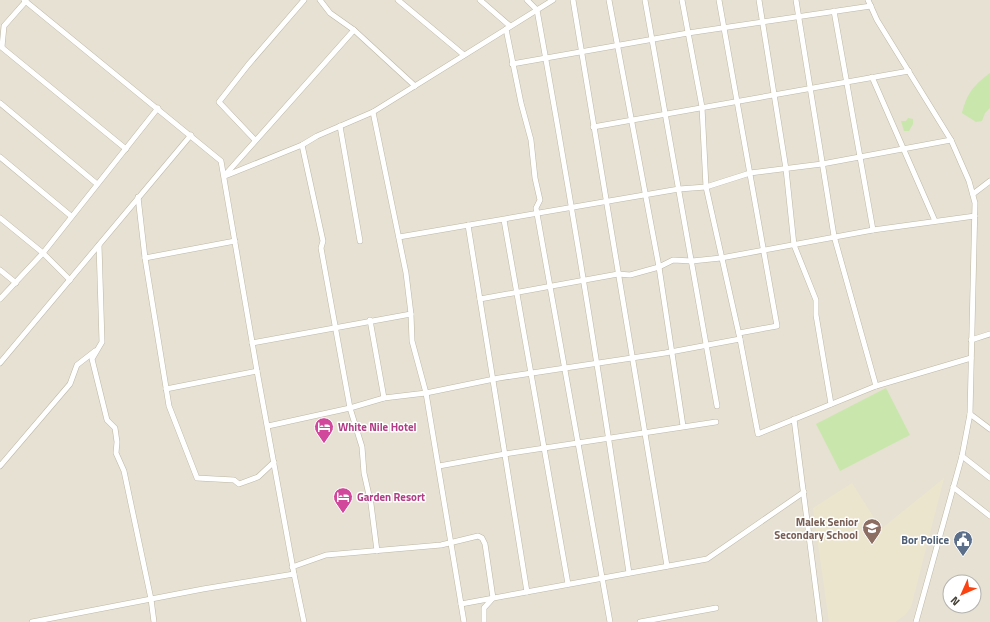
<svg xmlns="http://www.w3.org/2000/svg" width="990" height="622" font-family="'Titillium Web',sans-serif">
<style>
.residential{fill:#e6e1d2;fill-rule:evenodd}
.education{fill:#ece5ce}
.green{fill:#c9e7ac}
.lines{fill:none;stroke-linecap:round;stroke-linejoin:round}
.minor-casing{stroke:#beb7a7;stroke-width:6}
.minor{stroke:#fff;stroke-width:5}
.labels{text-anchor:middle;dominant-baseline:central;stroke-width:3;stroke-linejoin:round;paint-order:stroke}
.hotel-label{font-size:11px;font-weight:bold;fill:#b23c85;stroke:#fff;text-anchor:start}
.education-label{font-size:11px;font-weight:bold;fill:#785e54;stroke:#fff;text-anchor:end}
.service-label{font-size:11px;font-weight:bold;fill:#4e5e75;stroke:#fff;text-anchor:end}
</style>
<rect width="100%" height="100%" fill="#f2efe4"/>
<path class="residential" d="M 0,0 L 990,0 L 990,622 L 0,622 ZM 950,582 L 974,582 L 974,606 L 950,606 Z"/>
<path class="education" d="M 944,478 L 911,607 L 905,615 L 895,622 L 829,622 L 813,508 L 852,483 L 881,529 Z"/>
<g class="green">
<path d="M 990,73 L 990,108 L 985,113 L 982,121 L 976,122 L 962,113 C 967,93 974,85 990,73 Z"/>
<path d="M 908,118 L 913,119 L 913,124 L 909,131 L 904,131 L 901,121 L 906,121 Z"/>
<path d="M 886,388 L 910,435 L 840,471 L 816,424 Z"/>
</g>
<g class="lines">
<defs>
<g id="minor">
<path d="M 24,0 L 221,161 L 257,371 L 294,574 L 304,622"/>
<path d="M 320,0 L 330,13 L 354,30 L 415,86"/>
<path d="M 398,0 L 464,55"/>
<path d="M 480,0 L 510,26"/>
<path d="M 527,0 L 537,10 C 571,197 601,385 629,573"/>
<path d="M 573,0 L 667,566"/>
<path d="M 609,0 L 659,267 L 683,426"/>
<path d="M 645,0 L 717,406"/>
<path d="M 682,0 L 702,107 L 706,187 L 740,339 L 758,434 L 876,386 L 834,236 L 796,0"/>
<path d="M 719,0 L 777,326 L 739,333"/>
<path d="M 759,0 L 786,169 L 794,245 L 816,300 L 816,315 L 831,404"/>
<path d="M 868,0 L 877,20 L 951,140 L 969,181 L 975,203 L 970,414 L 962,456 L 916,622"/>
<path d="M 834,11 L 873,230"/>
<path d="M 506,29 L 521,103 L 531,140 L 535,178 L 540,200 L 536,208 L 610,622"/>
<path d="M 0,46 L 126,149"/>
<path d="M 2,47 L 4,26 L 26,1"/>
<path d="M 512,64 L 688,33 L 871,6"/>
<path d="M 872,77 L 935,221"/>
<path d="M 0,103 L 97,184"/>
<path d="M 373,112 L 406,273 L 411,314 L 412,341 L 426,393 L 464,622"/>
<path d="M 340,126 L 360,241"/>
<path d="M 593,127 L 909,71"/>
<path d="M 255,140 L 219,102 L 248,65 L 304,0"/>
<path d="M 302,145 L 323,241 L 321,248 L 350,408 L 362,447 L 364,473 L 371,504 L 377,551"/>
<path d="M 0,157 L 71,216"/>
<path d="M 225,175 L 354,30"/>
<path d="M 225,176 L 302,145 L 317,136 L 373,112 L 553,0"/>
<path d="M 973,194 L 990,181"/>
<path d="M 138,197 L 145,258 L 169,406 L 197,478 L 234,480 L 239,484 L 258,477 L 274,462"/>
<path d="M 0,218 L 43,253 L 70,280"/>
<path d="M 504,220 L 568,584"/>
<path d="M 468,225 L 527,592"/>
<path d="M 399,237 L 679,189 L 706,187 L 750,173 L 822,164 L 951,140"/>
<path d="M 99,245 L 102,342 L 92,359 L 107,420 L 115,428 L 117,442 L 116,453 L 124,471 L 151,599 L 154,622"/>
<path d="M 145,258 L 235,241"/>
<path d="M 0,270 L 16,283"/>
<path d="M 0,299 L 43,253 L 158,108"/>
<path d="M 480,299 L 618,274 L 630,275 L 659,267 L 673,260 L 692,261 L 721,258 L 873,230 L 975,216"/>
<path d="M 370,320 L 384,398"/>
<path d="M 971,340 L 990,334"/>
<path d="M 252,343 L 411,314"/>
<path d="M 0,363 L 191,135"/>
<path d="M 876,386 L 971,358"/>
<path d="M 166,389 L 257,371"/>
<path d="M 970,414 L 990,429"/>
<path d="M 794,419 L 820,622"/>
<path d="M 268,426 L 350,408 L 384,398 L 426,393 L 499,378 L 665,353 L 740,339"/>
<path d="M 962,456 L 990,478"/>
<path d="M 0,466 L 70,384 L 77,365 L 95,351"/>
<path d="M 439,466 L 505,454 L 716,422"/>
<path d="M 953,487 L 990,516"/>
<path d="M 292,567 L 326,555 L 441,545 L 478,536 L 482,538 L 485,544 L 493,598 L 484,608 L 484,622"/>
<path d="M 461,604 L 707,559 L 804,492"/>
<path d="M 32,622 L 203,589 L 294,574"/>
<path d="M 640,622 L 716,608"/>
</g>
</defs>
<use href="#minor" class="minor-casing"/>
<use href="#minor" class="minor"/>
</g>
<defs>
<symbol id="hotel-pin" viewBox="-11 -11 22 30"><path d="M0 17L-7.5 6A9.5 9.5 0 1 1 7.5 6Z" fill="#d1479c" stroke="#fff"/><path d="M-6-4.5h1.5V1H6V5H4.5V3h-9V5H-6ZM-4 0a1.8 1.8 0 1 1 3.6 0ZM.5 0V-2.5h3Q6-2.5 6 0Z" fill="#fff"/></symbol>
<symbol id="school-pin" viewBox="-11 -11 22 30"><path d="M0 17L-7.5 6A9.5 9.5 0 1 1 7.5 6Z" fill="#8d6e63" stroke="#fff"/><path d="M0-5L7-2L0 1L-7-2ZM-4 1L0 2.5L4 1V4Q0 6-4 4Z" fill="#fff"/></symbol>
<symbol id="civic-pin" viewBox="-11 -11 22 30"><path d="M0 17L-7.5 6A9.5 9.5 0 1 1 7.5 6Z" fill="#5c6f8a" stroke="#fff"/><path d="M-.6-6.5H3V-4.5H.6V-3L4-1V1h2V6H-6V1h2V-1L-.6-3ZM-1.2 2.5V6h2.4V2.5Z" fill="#fff"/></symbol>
</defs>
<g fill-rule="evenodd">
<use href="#hotel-pin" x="313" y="416" width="22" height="30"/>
<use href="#hotel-pin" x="332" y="486" width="22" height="30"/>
<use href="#school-pin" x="861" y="517" width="22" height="30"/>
<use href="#civic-pin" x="952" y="529" width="22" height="30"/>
</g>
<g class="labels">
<g class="hotel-label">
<text x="338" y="427">White Nile Hotel</text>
<text x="357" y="497">Garden Resort</text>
</g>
<g class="education-label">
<text x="858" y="522">Malek Senior<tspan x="858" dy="13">Secondary School</tspan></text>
</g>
<g class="service-label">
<text x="949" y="540">Bor Police</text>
</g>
</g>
<g transform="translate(962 594) rotate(225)"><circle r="19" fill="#ffffff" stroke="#b4b2ae"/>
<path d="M0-3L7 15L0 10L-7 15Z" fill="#fb4312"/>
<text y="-6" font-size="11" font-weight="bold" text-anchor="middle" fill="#443f34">N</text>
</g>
</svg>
